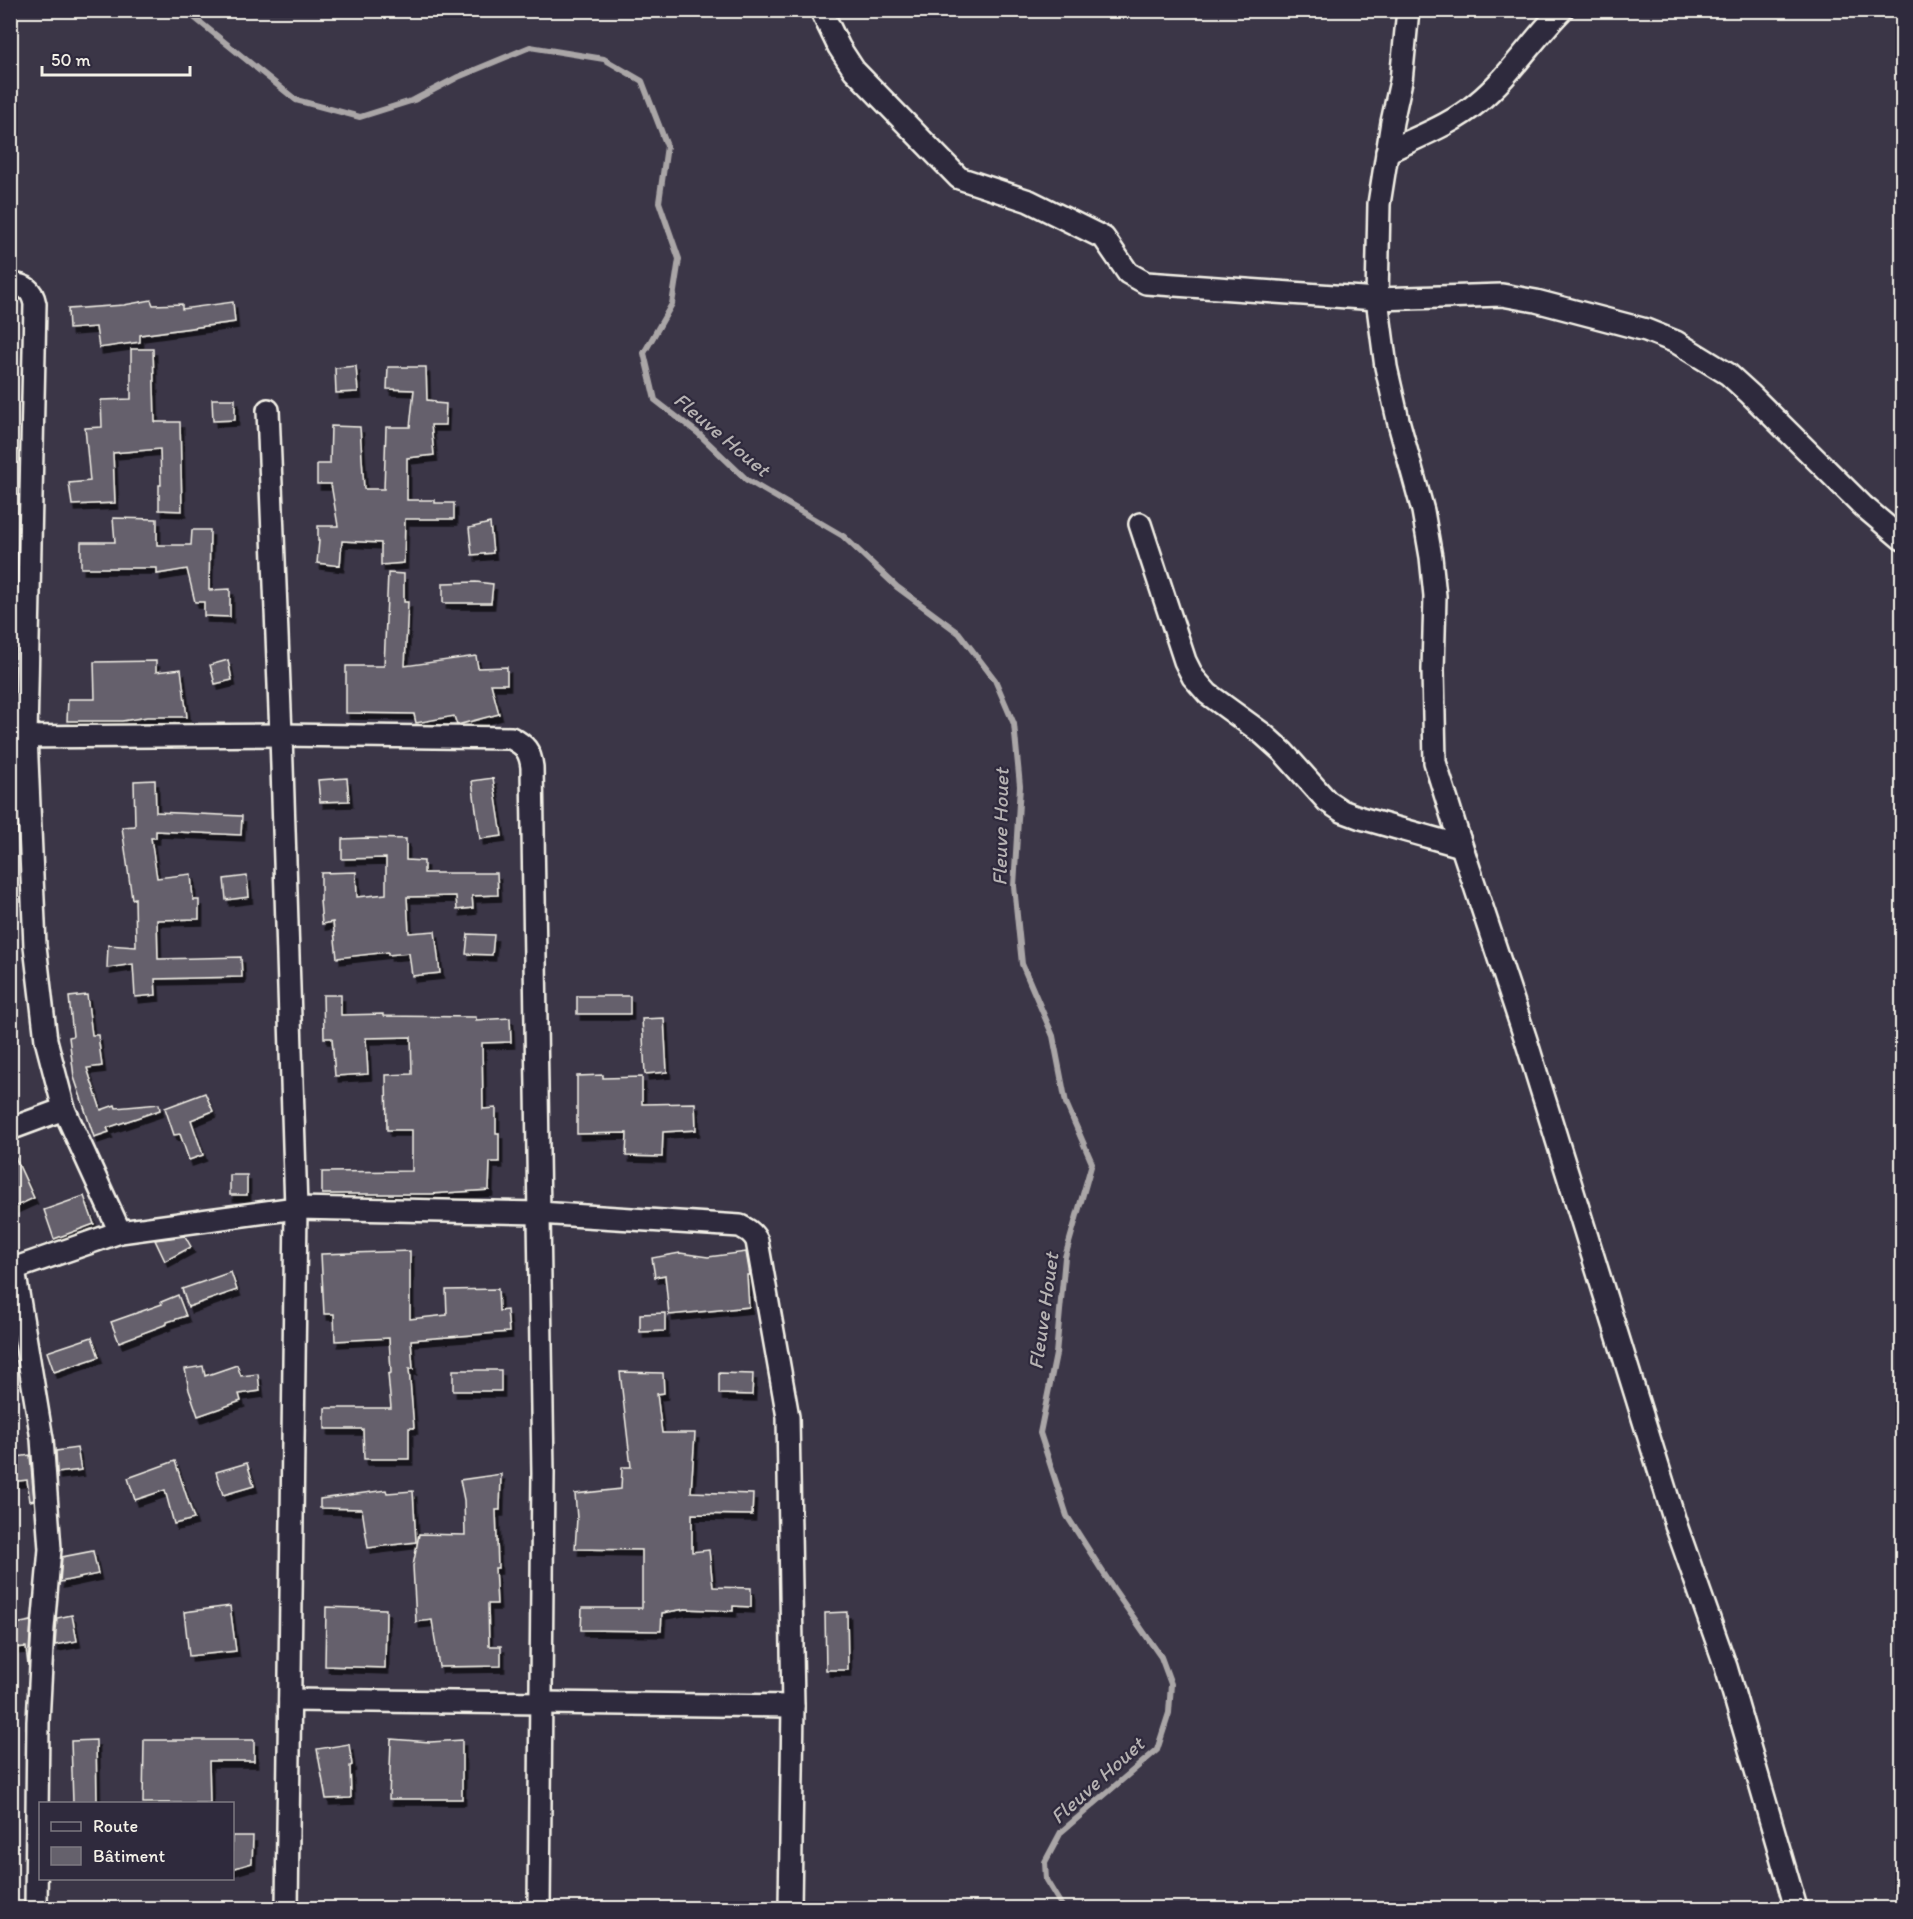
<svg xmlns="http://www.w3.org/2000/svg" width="1913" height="1919" font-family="Itim,sans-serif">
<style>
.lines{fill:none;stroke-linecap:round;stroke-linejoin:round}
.stream{stroke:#aaa6a7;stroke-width:6}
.building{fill:#65616c;stroke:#f4f1e8;stroke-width:1.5;filter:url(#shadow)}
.street-casing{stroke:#f4f1e8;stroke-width:26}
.street{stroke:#2f2a3d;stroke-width:21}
.labels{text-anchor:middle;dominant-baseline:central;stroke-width:4.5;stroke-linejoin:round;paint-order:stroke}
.water-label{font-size:21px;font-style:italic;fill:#b6b2b2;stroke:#2f2a3d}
</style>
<defs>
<filter id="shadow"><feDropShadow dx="3.5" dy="6" stdDeviation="0" flood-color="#0009"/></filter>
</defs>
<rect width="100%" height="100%" fill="#3b3647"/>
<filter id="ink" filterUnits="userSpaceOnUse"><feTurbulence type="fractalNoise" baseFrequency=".0167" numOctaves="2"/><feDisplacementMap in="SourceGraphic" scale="12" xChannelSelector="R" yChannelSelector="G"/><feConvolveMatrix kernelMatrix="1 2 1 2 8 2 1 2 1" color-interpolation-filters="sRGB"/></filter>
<g filter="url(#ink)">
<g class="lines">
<path class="stream" d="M 185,10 L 296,100 L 360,117 L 414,100 L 458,77 L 530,47 L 604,59 L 642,81 L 667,146 L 659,202 L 679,259 L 672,304 L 644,353 L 655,400 L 699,434 L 747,480 L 843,536 L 897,587 L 959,633 L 995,680 L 1014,724 L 1020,786 L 1014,886 L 1022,964 L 1053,1036 L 1066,1103 L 1092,1163 L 1065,1257 L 1056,1354 L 1040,1433 L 1067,1516 L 1115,1591 L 1161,1657 L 1171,1684 L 1169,1713 L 1157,1750 L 1061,1832 L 1045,1862 L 1046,1880 L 1063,1908"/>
</g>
<g class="building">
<path d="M 151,300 L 153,305 L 182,304 L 182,309 L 233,302 L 235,322 L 140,335 L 140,342 L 99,348 L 96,327 L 69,329 L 68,309 L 124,305 Z"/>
<path d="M 131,349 L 153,349 L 155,422 L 180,422 L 182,511 L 159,510 L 159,485 L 161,485 L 160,449 L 113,453 L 115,503 L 72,505 L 69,483 L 90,481 L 85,428 L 102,427 L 101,400 L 131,399 Z"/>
<path d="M 356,366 L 358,392 L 336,393 L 335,368 Z"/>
<path d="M 388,367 L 426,367 L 427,400 L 435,401 L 435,403 L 446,404 L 445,425 L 431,425 L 434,455 L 407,458 L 407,500 L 435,500 L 435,503 L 454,503 L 454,519 L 405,519 L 404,563 L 381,565 L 381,543 L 342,541 L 340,566 L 317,563 L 319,541 L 318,541 L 318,526 L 338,526 L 331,484 L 317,484 L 317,464 L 330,464 L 331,426 L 360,427 L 364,489 L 384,489 L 386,427 L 410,427 L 414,390 L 387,389 Z"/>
<path d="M 212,399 L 235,399 L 235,420 L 213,421 Z"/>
<path d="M 113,518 L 157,519 L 157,545 L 191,545 L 192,530 L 210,530 L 209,590 L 230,589 L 230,617 L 204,616 L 204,602 L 195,602 L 187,569 L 157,574 L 157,568 L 81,568 L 81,542 L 115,542 Z"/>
<path d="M 490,523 L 493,553 L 472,555 L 469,528 Z"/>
<path d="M 388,573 L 404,574 L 404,602 L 408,602 L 405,666 L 476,656 L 478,668 L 507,667 L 507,684 L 491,684 L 499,714 L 457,725 L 454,716 L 416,723 L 414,714 L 346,713 L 346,666 L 384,666 Z"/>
<path d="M 476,582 L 493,584 L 491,603 L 443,603 L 443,583 Z"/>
<path d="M 228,660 L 232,680 L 215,684 L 210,665 Z"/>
<path d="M 156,661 L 156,672 L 181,669 L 187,717 L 147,717 L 122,721 L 67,721 L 68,699 L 95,699 L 94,662 Z"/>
<path d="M 347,778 L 349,801 L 320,802 L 318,780 Z"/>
<path d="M 493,778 L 502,836 L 480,839 L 472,781 Z"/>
<path d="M 155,780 L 156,812 L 242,816 L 241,835 L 156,831 L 156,838 L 151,838 L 157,878 L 191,874 L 193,900 L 199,900 L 199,919 L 157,920 L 158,959 L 241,957 L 242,977 L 155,979 L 156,995 L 135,997 L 133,964 L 107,968 L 108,945 L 136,947 L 135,898 L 132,899 L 122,827 L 135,826 L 134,781 Z"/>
<path d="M 365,838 L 406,839 L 406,860 L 424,861 L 424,873 L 497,873 L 498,895 L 472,896 L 473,908 L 457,910 L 456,896 L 407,897 L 409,933 L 435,931 L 440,973 L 412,976 L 409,953 L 388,955 L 388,952 L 337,958 L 333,922 L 322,924 L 320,901 L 321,901 L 321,873 L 356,872 L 357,897 L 386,894 L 386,858 L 342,859 L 342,839 Z"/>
<path d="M 247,876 L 249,897 L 226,900 L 224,879 Z"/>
<path d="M 468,934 L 494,935 L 492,955 L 466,954 Z"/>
<path d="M 87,995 L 92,1035 L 98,1035 L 102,1066 L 87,1068 L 101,1110 L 115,1105 L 116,1108 L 159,1104 L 160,1110 L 107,1128 L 109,1132 L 94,1137 L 74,1077 L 69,1037 L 73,1036 L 69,997 Z"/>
<path d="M 323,995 L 341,995 L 341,1015 L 383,1014 L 383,1016 L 476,1017 L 476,1020 L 510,1018 L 511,1042 L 482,1043 L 483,1109 L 496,1108 L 496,1133 L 499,1133 L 499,1162 L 490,1162 L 489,1190 L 431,1194 L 322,1194 L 322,1172 L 412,1171 L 412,1130 L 387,1130 L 386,1075 L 412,1074 L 411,1037 L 366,1038 L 368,1074 L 335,1076 L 332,1038 L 324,1038 Z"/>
<rect x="577" y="996" width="53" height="18"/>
<path d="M 664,1018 L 667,1072 L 645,1074 L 642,1019 Z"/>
<path d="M 603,1075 L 603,1078 L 642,1077 L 642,1104 L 695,1103 L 696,1130 L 663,1132 L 662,1157 L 626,1156 L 627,1133 L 577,1134 L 577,1076 Z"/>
<path d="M 205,1093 L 213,1111 L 191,1120 L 203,1155 L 189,1160 L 180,1134 L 174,1135 L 165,1108 Z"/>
<path d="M 10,1146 L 34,1198 L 14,1207 L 10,1198 Z"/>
<rect x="230" y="1175" width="17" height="20"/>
<path d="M 84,1196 L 94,1224 L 54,1239 L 44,1210 Z"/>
<path d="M 185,1236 L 191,1247 L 165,1261 L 155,1240 Z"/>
<path d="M 410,1251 L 410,1319 L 447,1315 L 446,1290 L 498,1289 L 499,1311 L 507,1310 L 509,1332 L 411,1340 L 413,1369 L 409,1369 L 414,1428 L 409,1428 L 409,1459 L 364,1459 L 363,1429 L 325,1429 L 325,1408 L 391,1408 L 388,1374 L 391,1373 L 389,1338 L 335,1341 L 334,1314 L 324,1314 L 321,1254 Z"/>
<path d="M 746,1252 L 750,1275 L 747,1275 L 749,1307 L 669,1315 L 665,1275 L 655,1277 L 652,1258 L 680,1253 L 708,1257 Z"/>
<path d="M 231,1272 L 237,1290 L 188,1307 L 182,1289 Z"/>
<path d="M 178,1295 L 186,1316 L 167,1322 L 167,1324 L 119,1342 L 111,1322 L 162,1304 L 161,1302 Z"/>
<path d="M 665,1313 L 665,1331 L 640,1332 L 640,1314 Z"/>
<path d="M 92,1337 L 99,1357 L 54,1372 L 47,1352 Z"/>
<path d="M 237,1365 L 241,1376 L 258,1374 L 260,1391 L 239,1394 L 241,1401 L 198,1416 L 189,1390 L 185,1369 L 203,1366 L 205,1376 Z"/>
<rect x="453" y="1370" width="48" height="21"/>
<path d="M 620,1372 L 663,1373 L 664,1393 L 657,1394 L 662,1433 L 695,1433 L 691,1492 L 753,1494 L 752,1515 L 692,1514 L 692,1552 L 709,1550 L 713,1587 L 751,1588 L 751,1607 L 733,1606 L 733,1611 L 685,1609 L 662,1613 L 661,1631 L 581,1630 L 582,1608 L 642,1608 L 642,1550 L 575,1549 L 577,1518 L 575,1494 L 621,1489 L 622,1467 L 631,1467 Z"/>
<path d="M 719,1373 L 753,1374 L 752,1395 L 719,1394 Z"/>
<path d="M 77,1448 L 81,1470 L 57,1473 L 56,1451 Z"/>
<path d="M 30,1455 L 34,1500 L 30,1501 L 27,1480 L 10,1482 L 10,1458 Z"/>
<path d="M 175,1461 L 194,1519 L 174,1524 L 165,1490 L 135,1500 L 128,1478 Z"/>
<path d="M 247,1463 L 254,1486 L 223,1495 L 216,1472 Z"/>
<path d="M 501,1474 L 500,1510 L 496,1510 L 498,1568 L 495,1568 L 497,1604 L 488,1604 L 489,1646 L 501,1646 L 501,1666 L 439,1667 L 432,1620 L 416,1622 L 413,1566 L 419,1534 L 465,1535 L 464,1500 L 460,1480 Z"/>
<path d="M 386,1490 L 387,1493 L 413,1491 L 416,1542 L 368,1548 L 362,1509 L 320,1508 L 320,1499 Z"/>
<path d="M 93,1551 L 98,1574 L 60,1582 L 62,1557 Z"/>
<path d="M 230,1606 L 236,1651 L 189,1656 L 184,1612 Z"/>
<path d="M 326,1607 L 386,1609 L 385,1668 L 325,1666 Z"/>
<path d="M 847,1612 L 848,1670 L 826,1670 L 825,1613 Z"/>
<path d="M 72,1615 L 77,1641 L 55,1645 L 57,1618 Z"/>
<path d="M 31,1621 L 28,1666 L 26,1647 L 10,1648 L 10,1625 Z"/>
<path d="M 391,1739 L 430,1742 L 462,1740 L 462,1799 L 389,1799 Z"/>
<path d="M 96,1740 L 97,1803 L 73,1803 L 71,1741 Z"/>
<path d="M 144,1740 L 254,1740 L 254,1761 L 209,1761 L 210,1803 L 143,1803 Z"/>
<path d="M 349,1744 L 352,1765 L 350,1766 L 351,1798 L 326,1799 L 317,1749 Z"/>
<path d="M 232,1836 L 253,1836 L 252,1863 L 232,1869 Z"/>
</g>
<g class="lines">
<defs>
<g id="street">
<path d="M 821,10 L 839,47 L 854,70 L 959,178 L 1029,201 L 1104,238 L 1128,273 L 1146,283 L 1377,299 L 1502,295 L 1536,301 L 1646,330 L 1676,342 L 1728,374 L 1750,394 L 1863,506 L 1902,539"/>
<path d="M 1408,10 L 1401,81 L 1392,122 L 1379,204 L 1377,299 L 1386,367 L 1398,420 L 1423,511 L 1431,557 L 1435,596 L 1433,670 L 1435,762 L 1454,823 L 1526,1040 L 1677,1528 L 1726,1667 L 1796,1908"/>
<path d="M 1387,152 C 1417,137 1451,125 1477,103 C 1510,76 1532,40 1562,10"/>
<path d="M 10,284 C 25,285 32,289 35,304 L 26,736 L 35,946 L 46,1040 L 64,1109"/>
<path d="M 268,410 L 281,735 L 296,1208 L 287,1908"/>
<path d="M 1140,524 L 1185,661 L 1193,677 L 1208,694 L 1263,734 L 1283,752 L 1327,801 L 1342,811 L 1361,818 L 1461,846"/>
<path d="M 10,737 L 281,735 L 511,738 C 525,745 530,751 532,767 L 543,1473 L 539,1908"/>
<path d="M 10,1129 L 64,1109 L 120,1232"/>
<path d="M 14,1269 L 42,1439 L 50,1549 L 43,1628 L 38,1722 L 36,1908"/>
<path d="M 10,1270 L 120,1232 L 296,1208 L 539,1213 L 740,1226 C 748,1230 753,1233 757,1241 L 788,1417 L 793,1706 L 790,1908"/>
<path d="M 290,1700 L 793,1706"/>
</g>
</defs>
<use href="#street" class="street-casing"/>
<use href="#street" class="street"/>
</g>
</g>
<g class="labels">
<g class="water-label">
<text transform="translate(722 434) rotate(40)">Fleuve Houet</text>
<text transform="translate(1000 827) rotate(-89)">Fleuve Houet</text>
<text transform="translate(1043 1311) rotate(-82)">Fleuve Houet</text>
<text transform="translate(1097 1780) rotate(-42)">Fleuve Houet</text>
</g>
</g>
<rect width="1913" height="1919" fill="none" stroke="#2f2a3d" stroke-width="36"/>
<rect x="18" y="18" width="1877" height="1883" fill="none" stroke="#f4f1e8" stroke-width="2" filter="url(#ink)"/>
<rect x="39" y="1802" width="195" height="78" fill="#2f2a3d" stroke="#7e7a81" stroke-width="1.5"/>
<rect x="51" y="1822" width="30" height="9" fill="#2f2a3d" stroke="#7e7a81" stroke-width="1.5"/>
<text x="93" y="1832" font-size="18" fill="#f4f1e8">Route</text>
<rect x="51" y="1847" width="30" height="18" fill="#65616c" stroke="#7e7a81" stroke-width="1.5"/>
<text x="93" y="1862" font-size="18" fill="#f4f1e8">Bâtiment</text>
<path d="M42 66v9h148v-9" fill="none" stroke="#f4f1e8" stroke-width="3"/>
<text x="51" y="66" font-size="18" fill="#f4f1e8" stroke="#2f2a3d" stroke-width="4.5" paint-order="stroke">50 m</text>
</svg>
